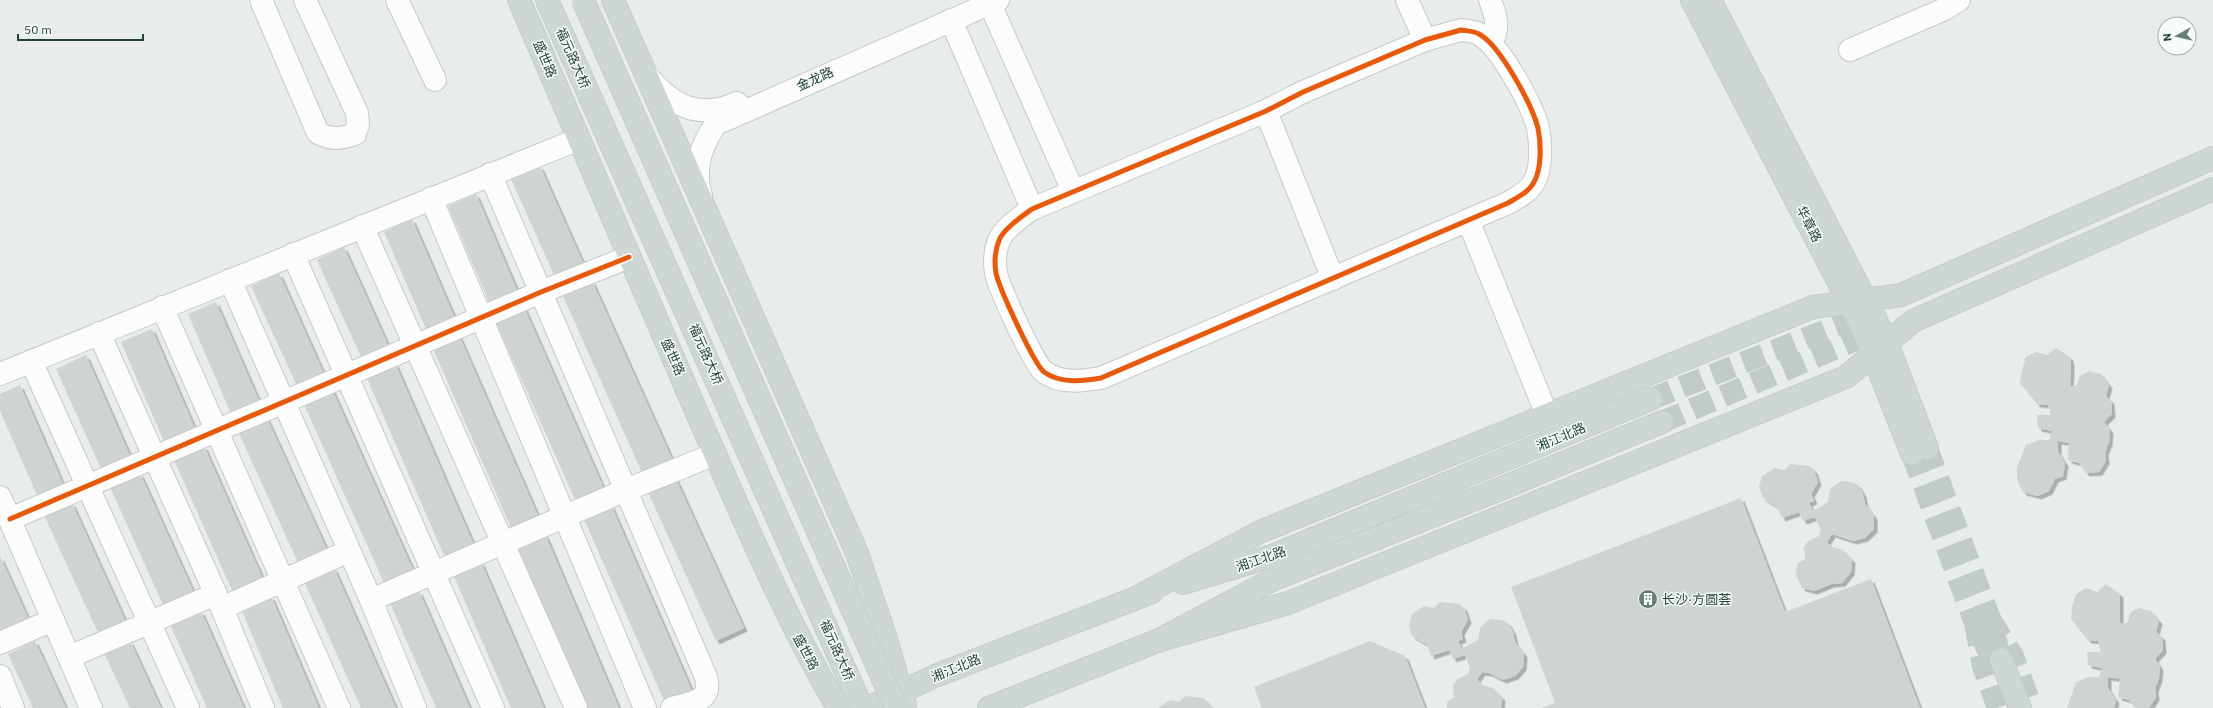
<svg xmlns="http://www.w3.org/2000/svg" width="2213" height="708" font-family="'IBM Plex Sans','Noto Sans SC',sans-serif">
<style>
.building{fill:#cfd4d2;filter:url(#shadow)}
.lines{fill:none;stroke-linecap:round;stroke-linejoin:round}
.minor-tunnel{stroke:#c1cbc8;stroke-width:22;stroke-dasharray:22 11;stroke-linecap:butt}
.major-tunnel{stroke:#c1cbc8;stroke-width:22;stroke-dasharray:22 11;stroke-linecap:butt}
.minor-casing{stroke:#c5cac8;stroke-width:24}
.major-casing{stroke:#c3ccc9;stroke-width:24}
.minor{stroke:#fcfcfc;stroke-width:22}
.major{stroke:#cfd7d5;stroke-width:22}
.major-bridge-casing{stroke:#c3ccc9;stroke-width:24;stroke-linecap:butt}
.major-bridge{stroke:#cfd7d5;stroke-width:22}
.cycleway-casing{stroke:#f7fbf9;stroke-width:8}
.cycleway{stroke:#e8590c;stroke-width:5}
.labels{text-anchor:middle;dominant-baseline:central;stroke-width:3;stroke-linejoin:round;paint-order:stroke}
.street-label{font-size:13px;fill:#24423a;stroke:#f7fbf9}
.poi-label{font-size:13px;fill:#24423a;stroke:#f7fbf9;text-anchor:start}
</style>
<defs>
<filter id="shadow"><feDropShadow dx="3.5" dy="3.5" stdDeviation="0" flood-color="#0004"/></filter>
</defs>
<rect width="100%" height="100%" fill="#e8edeb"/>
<g class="building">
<path d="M 540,166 L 584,265 L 555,277 L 511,179 Z"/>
<path d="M 476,194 L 517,290 L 489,302 L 448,206 Z"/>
<path d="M 412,219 L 454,316 L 426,329 L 384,232 Z"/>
<path d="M 344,247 L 388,345 L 361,357 L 317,260 Z"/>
<path d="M 279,273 L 324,374 L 297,386 L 251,286 Z"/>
<path d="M 592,281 L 673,461 L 643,475 L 562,294 Z"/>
<path d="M 216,302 L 260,403 L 232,416 L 188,314 Z"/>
<path d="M 524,307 L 604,489 L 576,502 L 495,320 Z"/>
<path d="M 152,329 L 196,431 L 165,444 L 121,342 Z"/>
<path d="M 458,333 L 539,518 L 512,530 L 431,344 Z"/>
<path d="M 2056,348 L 2070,357 L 2071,365 L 2070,386 L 2076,386 L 2080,376 L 2089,371 L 2101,374 L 2109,385 L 2106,396 L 2111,401 L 2112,414 L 2104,422 L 2110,430 L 2109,442 L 2105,452 L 2106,461 L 2099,472 L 2086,473 L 2079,463 L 2068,460 L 2069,443 L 2058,441 L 2058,452 L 2065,463 L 2063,476 L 2055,479 L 2049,491 L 2038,496 L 2023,492 L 2017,480 L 2017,467 L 2026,445 L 2039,440 L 2049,440 L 2052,431 L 2038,428 L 2037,415 L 2051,415 L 2048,405 L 2037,404 L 2020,383 L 2022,370 L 2026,357 L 2036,352 L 2047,355 Z"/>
<path d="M 86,355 L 131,458 L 102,471 L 56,369 Z"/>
<path d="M 395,363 L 474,545 L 445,558 L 366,376 Z"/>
<path d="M 20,385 L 64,486 L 38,497 L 0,411 L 0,394 Z"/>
<path d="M 331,387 L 414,572 L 385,585 L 302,400 Z"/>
<path d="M 266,416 L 328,552 L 299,565 L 237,429 Z"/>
<path d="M 204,446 L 263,579 L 233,593 L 174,460 Z"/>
<path d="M 1790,464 L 1809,466 L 1814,470 L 1818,482 L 1811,494 L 1814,501 L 1809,503 L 1813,511 L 1828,502 L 1830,489 L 1841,481 L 1852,482 L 1858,485 L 1863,494 L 1865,504 L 1874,516 L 1874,529 L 1865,538 L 1853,541 L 1832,534 L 1827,542 L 1832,547 L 1843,550 L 1852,560 L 1851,572 L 1842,583 L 1831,584 L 1814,591 L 1802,588 L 1796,575 L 1797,564 L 1805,559 L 1804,547 L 1808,541 L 1819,536 L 1821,530 L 1815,517 L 1803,521 L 1799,512 L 1782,518 L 1777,507 L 1763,498 L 1759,487 L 1762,476 L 1775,468 L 1784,470 Z"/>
<path d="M 140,473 L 194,593 L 164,607 L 110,487 Z"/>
<path d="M 675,477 L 744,628 L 716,641 L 647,490 Z"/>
<path d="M 1741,498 L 1785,612 L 1871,579 L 1920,708 L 1541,708 L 1555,703 L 1511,587 Z"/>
<path d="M 72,503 L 126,622 L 99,635 L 44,515 Z"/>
<path d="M 611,505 L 693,693 L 666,705 L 583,517 Z"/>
<path d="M 545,534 L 619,708 L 586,708 L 517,546 Z"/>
<path d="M 0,556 L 29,620 L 1,633 L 0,630 Z"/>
<path d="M 481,562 L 544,708 L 511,708 L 453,574 Z"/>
<path d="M 334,568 L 396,708 L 361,708 L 304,581 Z"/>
<path d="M 2106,584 L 2120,594 L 2120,623 L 2127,623 L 2131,612 L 2139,608 L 2151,611 L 2159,621 L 2156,632 L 2162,637 L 2163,650 L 2155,659 L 2160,667 L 2159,678 L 2155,689 L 2156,697 L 2149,708 L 2135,708 L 2129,700 L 2118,697 L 2120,679 L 2108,677 L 2108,688 L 2116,700 L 2114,708 L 2067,708 L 2076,682 L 2089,677 L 2099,677 L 2102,668 L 2088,665 L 2087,652 L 2101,652 L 2098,641 L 2088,640 L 2071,619 L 2072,606 L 2076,594 L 2086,588 L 2097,592 Z"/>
<path d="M 419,591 L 470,708 L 436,708 L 390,603 Z"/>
<path d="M 271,596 L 319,708 L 283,708 L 241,609 Z"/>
<path d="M 1440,602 L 1459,604 L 1464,608 L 1468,620 L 1461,632 L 1463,639 L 1458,641 L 1462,649 L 1478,640 L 1480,628 L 1490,619 L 1502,620 L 1508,623 L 1513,632 L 1515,642 L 1524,654 L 1523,667 L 1515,676 L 1503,680 L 1489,673 L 1482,672 L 1477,679 L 1482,685 L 1493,688 L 1502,698 L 1501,708 L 1447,708 L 1447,702 L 1454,697 L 1453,685 L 1458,679 L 1468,674 L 1470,668 L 1465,655 L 1453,659 L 1449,650 L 1431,656 L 1427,645 L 1412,636 L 1409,625 L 1412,614 L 1424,606 L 1434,608 Z"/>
<path d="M 201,611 L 244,708 L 207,708 L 170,624 Z"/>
<path d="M 35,641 L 66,708 L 33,708 L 8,654 Z"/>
<path d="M 130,641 L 161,708 L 130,708 L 104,653 Z"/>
<path d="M 1370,641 L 1405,656 L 1425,708 L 1262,708 L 1254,687 Z"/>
<path d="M 1185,696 L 1204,698 L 1212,708 L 1158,708 L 1170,700 L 1179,702 Z"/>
</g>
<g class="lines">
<g class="minor-tunnel">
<path d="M 1990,619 L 2013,656 L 2032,708"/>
<path d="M 1975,623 L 1983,666 L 1998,708"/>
</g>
<g class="major-tunnel">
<path d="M 1651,399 L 1875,311"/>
<path d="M 1662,422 L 1884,328"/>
<path d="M 1927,448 L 1990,619 L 2001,659"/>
<path d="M 1912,454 L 1975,623 L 1989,653"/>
</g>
<defs>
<g id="minor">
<path d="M 261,0 L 318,133 C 332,140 341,139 355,134 L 358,125 L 357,113 L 305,0"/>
<path d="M 397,0 L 435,80"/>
<path d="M 1407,0 L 1425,40"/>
<path d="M 1490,0 C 1496,16 1500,28 1491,43"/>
<path d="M 990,4 L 1073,191"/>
<path d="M 951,20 L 1032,209"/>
<path d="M 1461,30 C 1467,31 1474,31 1479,34 C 1500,45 1532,105 1538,128 C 1541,143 1542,168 1534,182 C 1529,192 1518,197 1508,203 L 1101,378 C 1082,381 1061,384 1044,372 C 1034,364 999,288 996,273 C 994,261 995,249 1000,238 C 1006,227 1022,216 1032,209 L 1266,111 L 1303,92 L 1425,40 Z"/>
<path d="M 1850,50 L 1945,9 L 1959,0"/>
<path d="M 647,76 C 673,106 698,120 737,103"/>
<path d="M 1266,111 L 1333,279"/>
<path d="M 490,174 L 706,677 C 713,702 690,703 672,708"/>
<path d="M 701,196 C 693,170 701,145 716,124 L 998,0"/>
<path d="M 431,198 L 645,708"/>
<path d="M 1468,220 L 1547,415"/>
<path d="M 362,226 L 576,708"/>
<path d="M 293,254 L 493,708"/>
<path d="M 230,280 L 371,600 L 415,708"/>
<path d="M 162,307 L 339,708"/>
<path d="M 99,333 L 222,608 L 263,708"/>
<path d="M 31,361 L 188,708"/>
<path d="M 0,374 L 579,139"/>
<path d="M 0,497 L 91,708"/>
<path d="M 10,519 L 541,292 L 629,257"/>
<path d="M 371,600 L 626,490 L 715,454"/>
<path d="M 222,608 L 349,551"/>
<path d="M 0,643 L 53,620"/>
<path d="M 69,657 L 216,594"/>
<path d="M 0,676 L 13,708"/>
</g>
<g id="major">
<path d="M 519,0 C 581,142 641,285 703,427 C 745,522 785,618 838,708"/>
<path d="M 547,0 L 862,708"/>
<path d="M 613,0 L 857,553 L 886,639 L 905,705"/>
<path d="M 1692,0 L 1862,327 L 1912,454"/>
<path d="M 1710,0 L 1874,316 L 1890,351 L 1927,448"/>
<path d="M 1183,583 L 1272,556 L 1651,399"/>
<path d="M 1139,596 L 1262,531 L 1813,307 L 1901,295 L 2213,158"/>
<path d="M 1157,641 L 1288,603 L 1846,377 L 1913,321 L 2213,189"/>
<path d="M 2001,659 L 2020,708"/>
<path d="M 867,708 L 935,676 L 1152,592"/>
<path d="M 989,708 L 1157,641 L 1274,579 L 1505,487 L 1662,422"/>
</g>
</defs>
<use href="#minor" class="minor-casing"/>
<use href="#major" class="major-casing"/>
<use href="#minor" class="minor"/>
<use href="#major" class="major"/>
<defs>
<path id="major-bridge" d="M 583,0 L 896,708"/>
</defs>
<use href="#major-bridge" class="major-bridge-casing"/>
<use href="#major-bridge" class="major-bridge"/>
<defs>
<g id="cycleway">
<path d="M 1461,30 C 1467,31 1474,31 1479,34 C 1500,45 1532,105 1538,128 C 1541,143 1542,168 1534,182 C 1529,192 1518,197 1508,203 L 1101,378 C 1082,381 1061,384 1044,372 C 1034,364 999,288 996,273 C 994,261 995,249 1000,238 C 1006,227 1022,216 1032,209 L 1266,111 L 1303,92 L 1425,40 Z"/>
<path d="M 10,519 L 541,292 L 629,257"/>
</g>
</defs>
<use href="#cycleway" class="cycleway-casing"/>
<use href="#cycleway" class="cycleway"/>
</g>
<defs>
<symbol id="building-disc" viewBox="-11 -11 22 22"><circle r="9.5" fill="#697e78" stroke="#f7fbf9"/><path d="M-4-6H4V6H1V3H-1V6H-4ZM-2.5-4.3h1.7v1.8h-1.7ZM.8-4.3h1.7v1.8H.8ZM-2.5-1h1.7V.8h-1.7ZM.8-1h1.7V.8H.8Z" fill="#fff"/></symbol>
</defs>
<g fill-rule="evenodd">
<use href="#building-disc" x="1637" y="588" width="22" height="22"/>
</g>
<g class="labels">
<g class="street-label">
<text transform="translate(573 58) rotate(66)">福元路大桥</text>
<text transform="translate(545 59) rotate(67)">盛世路</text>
<text transform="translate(815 79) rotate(-24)">金龙路</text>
<text transform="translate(1809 224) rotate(63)">华章路</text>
<text transform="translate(706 354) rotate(66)">福元路大桥</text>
<text transform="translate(673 357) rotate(66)">盛世路</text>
<text transform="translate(1561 437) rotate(-23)">湘江北路</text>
<text transform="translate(1261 559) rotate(-19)">湘江北路</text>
<text transform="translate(837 650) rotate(66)">福元路大桥</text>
<text transform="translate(806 652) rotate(62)">盛世路</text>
<text transform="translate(956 668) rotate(-22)">湘江北路</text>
</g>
<g class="poi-label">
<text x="1662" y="599">长沙·方圆荟</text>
</g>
</g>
<g transform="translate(2177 36) rotate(262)"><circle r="19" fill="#f7fbf9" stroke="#a3b1ad"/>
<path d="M0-3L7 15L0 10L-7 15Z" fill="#697e78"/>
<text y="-6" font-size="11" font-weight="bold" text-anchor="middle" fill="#24423a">N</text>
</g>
<path d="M18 34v6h125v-6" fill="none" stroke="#24423a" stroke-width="2"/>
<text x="24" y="34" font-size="12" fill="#24423a" stroke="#f7fbf9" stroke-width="3" paint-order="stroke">50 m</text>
</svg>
